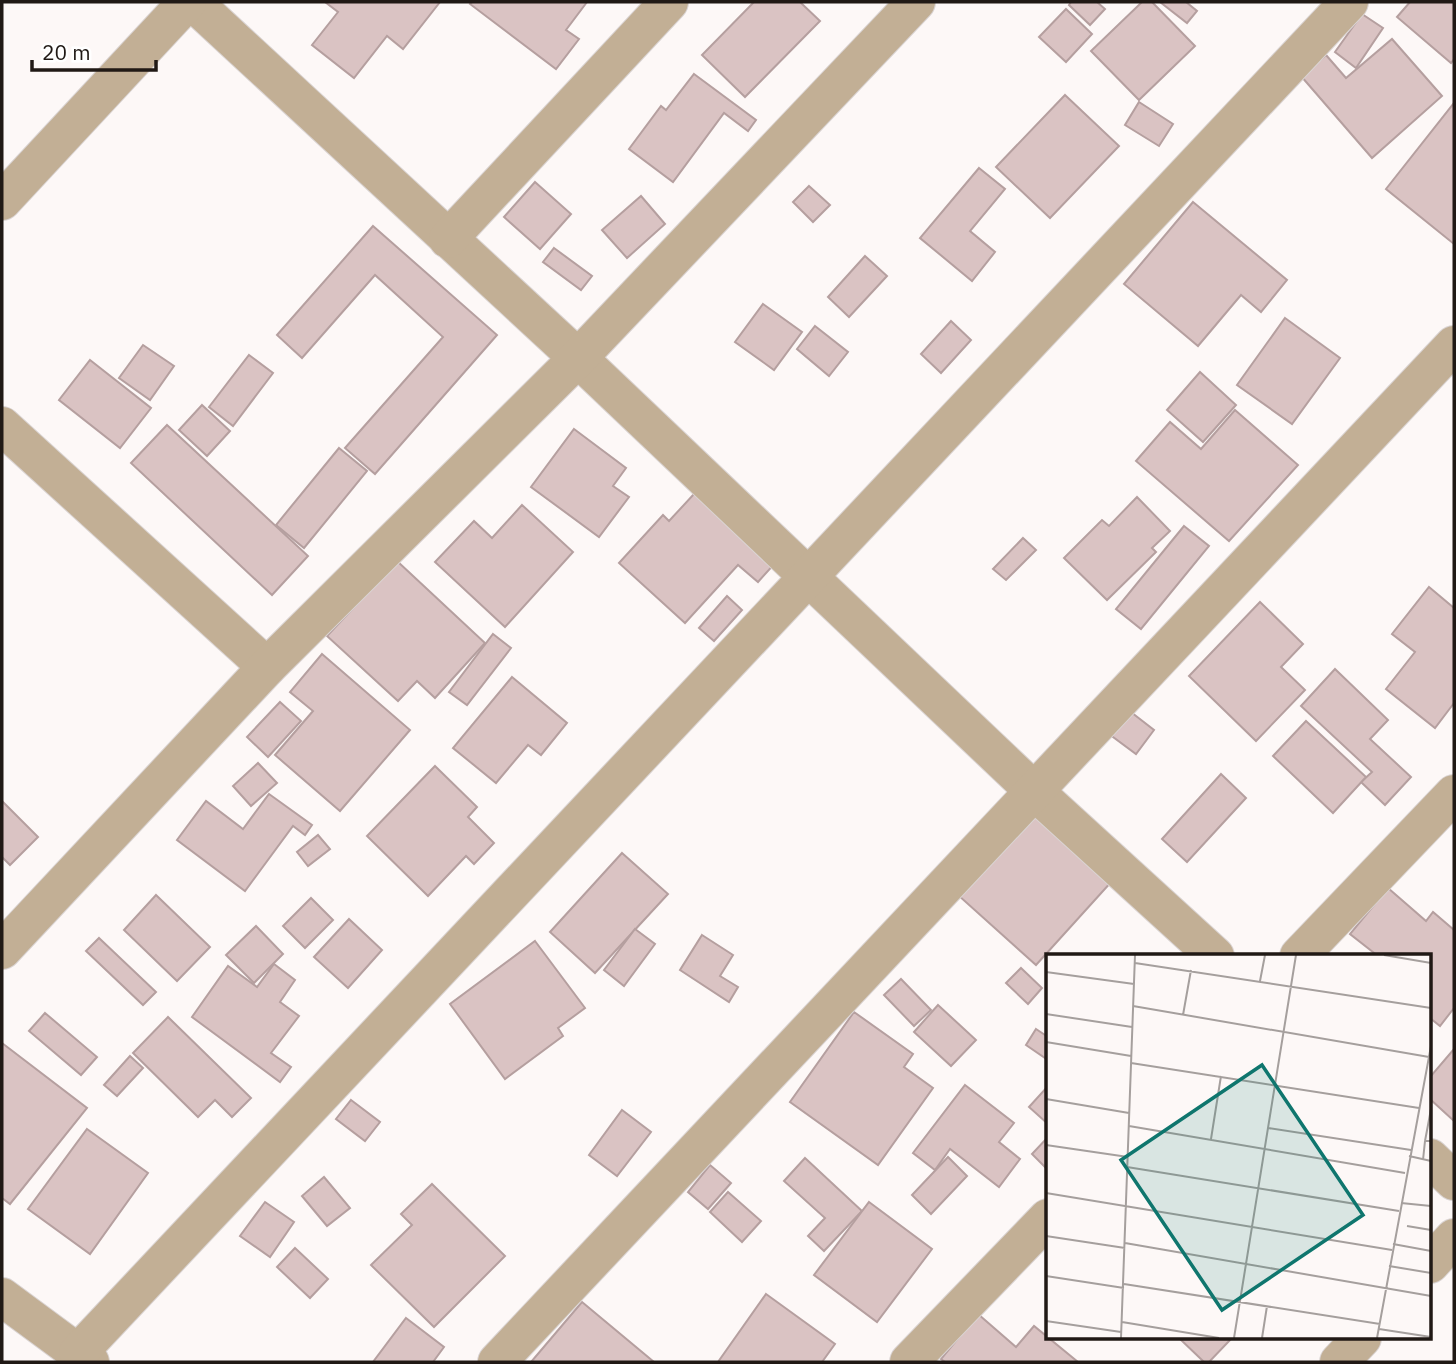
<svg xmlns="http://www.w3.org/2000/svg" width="1456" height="1364" font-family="'IBM Plex Sans',sans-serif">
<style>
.building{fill:#dac3c3;stroke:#b59f9f;stroke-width:2}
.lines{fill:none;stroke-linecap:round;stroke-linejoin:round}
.minor-casing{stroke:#dad4d3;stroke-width:40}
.minor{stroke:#c2af95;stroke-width:38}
.inset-road{fill:none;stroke:#a59f9d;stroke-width:2}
.view{fill:#0f766e;fill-opacity:0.15;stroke:#0f766e;stroke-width:3.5}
.inset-edge{fill:none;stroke:#201915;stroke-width:3.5}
</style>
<rect width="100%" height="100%" fill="#fdf8f7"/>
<g class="building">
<path d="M 325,2 L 440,2 L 403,49 L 387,36 L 354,78 L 312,45 L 338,12 Z"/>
<path d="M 472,2 L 587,2 L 566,30 L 579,39 L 556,69 L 470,4 Z"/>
<path d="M 754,2 L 800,2 L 820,21 L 745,97 L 702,55 Z"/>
<path d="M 1071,2 L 1097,2 L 1105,9 L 1090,25 L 1069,5 Z"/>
<path d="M 1142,2 L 1152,2 L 1195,46 L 1139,100 L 1091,51 Z"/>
<path d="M 1160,2 L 1186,2 L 1197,11 L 1187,23 Z"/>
<path d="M 1410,2 L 1454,2 L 1454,59 L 1451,63 L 1397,17 Z"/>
<path d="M 1066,9 L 1092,34 L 1066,62 L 1039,37 Z"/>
<path d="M 1362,14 L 1383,28 L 1356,68 L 1335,52 Z"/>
<path d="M 1392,39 L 1442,96 L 1372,158 L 1301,76 L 1326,55 L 1346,78 Z"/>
<path d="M 694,74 L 756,120 L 748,131 L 724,113 L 673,182 L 629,149 L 661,106 L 666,110 Z"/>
<path d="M 1065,95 L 1119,146 L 1050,218 L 996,167 Z"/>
<path d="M 1139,102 L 1173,124 L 1159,146 L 1125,125 Z"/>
<path d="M 1454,103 L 1454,244 L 1386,189 Z"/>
<path d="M 979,168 L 1005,189 L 970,231 L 995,252 L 972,281 L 920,238 Z"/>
<path d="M 535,182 L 571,214 L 540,249 L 504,217 Z"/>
<path d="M 809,186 L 830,205 L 813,222 L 793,202 Z"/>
<path d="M 641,196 L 665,224 L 627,258 L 602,230 Z"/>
<path d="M 1193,202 L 1287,280 L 1261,312 L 1241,295 L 1198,346 L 1124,284 Z"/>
<path d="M 373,226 L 497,335 L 375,474 L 345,448 L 443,337 L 375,275 L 302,358 L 277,335 Z"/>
<path d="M 554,248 L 592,276 L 581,290 L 543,262 Z"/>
<path d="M 865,256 L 887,276 L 849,317 L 828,297 Z"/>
<path d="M 763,304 L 802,332 L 774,370 L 735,342 Z"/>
<path d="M 1285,318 L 1340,358 L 1292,424 L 1237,385 Z"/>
<path d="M 951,321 L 971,340 L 941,373 L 921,354 Z"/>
<path d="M 815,326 L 848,352 L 829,376 L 797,349 Z"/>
<path d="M 143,345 L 174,366 L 150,400 L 119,378 Z"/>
<path d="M 249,355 L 273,373 L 233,426 L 209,407 Z"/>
<path d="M 90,360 L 151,408 L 120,448 L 59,400 Z"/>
<path d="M 1200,372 L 1236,405 L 1203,442 L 1167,410 Z"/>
<path d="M 202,405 L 230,431 L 207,456 L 179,430 Z"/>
<path d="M 1235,410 L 1298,465 L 1229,541 L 1136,461 L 1170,422 L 1201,449 Z"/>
<path d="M 167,425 L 308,556 L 272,595 L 131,463 Z"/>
<path d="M 574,429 L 626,468 L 613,486 L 629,497 L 599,537 L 531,487 Z"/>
<path d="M 339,448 L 367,471 L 304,548 L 276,525 Z"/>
<path d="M 707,480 L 785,552 L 758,582 L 738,565 L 685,623 L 619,563 L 663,515 L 669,521 Z"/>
<path d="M 1137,497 L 1170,531 L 1152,548 L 1156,552 L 1107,600 L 1064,558 L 1102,520 L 1109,526 Z"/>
<path d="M 522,505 L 573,552 L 505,627 L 435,562 L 474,521 L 492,538 Z"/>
<path d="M 1184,526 L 1209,546 L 1141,629 L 1116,609 Z"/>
<path d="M 1023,538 L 1036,550 L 1006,580 L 993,569 Z"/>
<path d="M 397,561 L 485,643 L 435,698 L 417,681 L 398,701 L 327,636 Z"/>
<path d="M 1429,587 L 1454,608 L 1454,703 L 1435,728 L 1386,689 L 1415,652 L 1392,634 Z"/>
<path d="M 727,596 L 742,610 L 714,641 L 699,628 Z"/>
<path d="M 1260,602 L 1303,644 L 1281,667 L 1305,690 L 1256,741 L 1189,676 Z"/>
<path d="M 493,634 L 511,648 L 467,705 L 449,692 Z"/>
<path d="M 322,654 L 410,730 L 340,811 L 275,755 L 313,711 L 290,692 Z"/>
<path d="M 1335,669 L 1388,720 L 1370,739 L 1411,777 L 1385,805 L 1361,782 L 1372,772 L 1301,706 Z"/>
<path d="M 512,677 L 567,723 L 541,755 L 528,745 L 496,783 L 453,748 Z"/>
<path d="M 280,702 L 301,721 L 268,757 L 247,737 Z"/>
<path d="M 1127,709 L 1154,730 L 1136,754 L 1109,734 Z"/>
<path d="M 1306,721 L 1366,777 L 1333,813 L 1273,756 Z"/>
<path d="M 258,763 L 277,783 L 251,806 L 233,786 Z"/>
<path d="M 435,766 L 477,807 L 468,817 L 494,843 L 474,864 L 466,856 L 428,896 L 367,836 Z"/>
<path d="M 1221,774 L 1246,798 L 1187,862 L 1162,839 Z"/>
<path d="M 269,794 L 312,825 L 305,835 L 293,826 L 245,891 L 177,840 L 206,801 L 243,829 Z"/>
<path d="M 2,801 L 38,837 L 10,865 L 2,857 Z"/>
<path d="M 1046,801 L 1122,870 L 1036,965 L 958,895 Z"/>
<path d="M 318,835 L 330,849 L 308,866 L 297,852 Z"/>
<path d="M 622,853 L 668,894 L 595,973 L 550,932 Z"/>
<path d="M 1388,888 L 1426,921 L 1433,912 L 1454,930 L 1454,1008 L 1440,1026 L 1430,1018 L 1430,956 L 1378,956 L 1350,934 Z"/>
<path d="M 156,895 L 210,947 L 177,981 L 124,930 Z"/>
<path d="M 311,898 L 333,920 L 305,948 L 283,926 Z"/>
<path d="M 349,919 L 382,950 L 348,988 L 314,957 Z"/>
<path d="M 256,926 L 283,954 L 254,983 L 226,955 Z"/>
<path d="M 635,929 L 655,944 L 624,986 L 604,970 Z"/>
<path d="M 702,935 L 733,955 L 720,976 L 738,987 L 729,1002 L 680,970 Z"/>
<path d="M 99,938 L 156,992 L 143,1005 L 86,951 Z"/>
<path d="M 535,941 L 585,1008 L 558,1028 L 563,1036 L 505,1079 L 450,1004 Z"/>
<path d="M 274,964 L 295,980 L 280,1002 L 299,1016 L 271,1053 L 291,1067 L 280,1082 L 192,1017 L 228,966 L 257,987 Z"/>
<path d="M 1021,968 L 1042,988 L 1028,1004 L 1006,983 Z"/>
<path d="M 901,979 L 931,1010 L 914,1026 L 884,995 Z"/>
<path d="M 938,1005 L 976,1040 L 951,1066 L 914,1032 Z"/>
<path d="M 854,1012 L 913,1054 L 904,1067 L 933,1088 L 878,1165 L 790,1102 Z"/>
<path d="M 45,1013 L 97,1057 L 81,1075 L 29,1031 Z"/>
<path d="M 168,1017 L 251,1098 L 232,1117 L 215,1100 L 198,1117 L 133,1053 Z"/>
<path d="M 1036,1029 L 1048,1037 L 1048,1060 L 1026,1045 Z"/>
<path d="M 2,1043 L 87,1108 L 10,1204 L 2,1198 Z"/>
<path d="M 1454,1049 L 1454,1121 L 1430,1099 L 1430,1077 Z"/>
<path d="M 130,1056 L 143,1068 L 117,1096 L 104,1085 Z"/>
<path d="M 965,1085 L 1014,1123 L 999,1142 L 1020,1159 L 999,1187 L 950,1149 L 935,1170 L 913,1153 Z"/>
<path d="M 1048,1086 L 1048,1124 L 1029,1107 Z"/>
<path d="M 351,1100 L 380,1122 L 365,1141 L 336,1119 Z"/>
<path d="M 622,1110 L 651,1132 L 617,1176 L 589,1155 Z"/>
<path d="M 87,1129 L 148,1173 L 90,1254 L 28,1209 Z"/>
<path d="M 1048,1137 L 1048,1170 L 1032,1154 Z"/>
<path d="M 948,1157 L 967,1176 L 931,1214 L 912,1195 Z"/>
<path d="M 805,1158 L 862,1211 L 824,1251 L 808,1236 L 825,1218 L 784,1181 Z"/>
<path d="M 710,1165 L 731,1183 L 708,1209 L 688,1192 Z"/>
<path d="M 324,1177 L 350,1208 L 327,1226 L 302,1196 Z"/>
<path d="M 432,1184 L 505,1256 L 434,1327 L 371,1265 L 412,1225 L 401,1214 Z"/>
<path d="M 728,1192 L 761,1221 L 742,1242 L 710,1212 Z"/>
<path d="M 265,1202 L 294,1222 L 270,1257 L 240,1236 Z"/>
<path d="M 869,1202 L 932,1249 L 877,1322 L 814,1275 Z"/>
<path d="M 295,1248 L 328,1279 L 310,1298 L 277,1267 Z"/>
<path d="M 766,1294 L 835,1344 L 822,1362 L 718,1362 Z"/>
<path d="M 582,1302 L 654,1362 L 531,1362 Z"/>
<path d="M 978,1314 L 1016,1347 L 1034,1326 L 1078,1362 L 945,1362 L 941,1359 Z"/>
<path d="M 406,1318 L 444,1347 L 433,1362 L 373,1362 Z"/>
<path d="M 1179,1338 L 1232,1338 L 1209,1362 L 1204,1362 Z"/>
</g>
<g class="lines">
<defs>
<g id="minor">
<path d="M 193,2 L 578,358 L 1033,790 L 1215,956"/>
<path d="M 2,201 L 187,2"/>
<path d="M 448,239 L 669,2"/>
<path d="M 2,426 L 267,667"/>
<path d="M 2,950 L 267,667 L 578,358 L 916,2"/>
<path d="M 1299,956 L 1454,794"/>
<path d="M 1430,1158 L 1454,1181"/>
<path d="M 1430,1264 L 1454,1238"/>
<path d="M 2,1297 L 90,1362"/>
<path d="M 78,1353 L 1349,2"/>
<path d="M 497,1362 L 1454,345"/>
<path d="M 909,1362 L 1048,1218"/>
<path d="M 1339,1362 L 1362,1338"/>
</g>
</defs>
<use href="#minor" class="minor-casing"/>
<use href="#minor" class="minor"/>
</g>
<g transform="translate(1046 954)">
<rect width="385" height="385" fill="#fdf8f7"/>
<path class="inset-road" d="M 338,1 L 385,9M 89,9 L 385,54M 0,18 L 88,30M 214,27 L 219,1M 87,52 L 383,103M 0,60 L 86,73M 137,61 L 145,16M 0,88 L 85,102M 85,109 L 373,154M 0,145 L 83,159M 83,172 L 359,219M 222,174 L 365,196M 165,185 L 175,122M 379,187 L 385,155M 0,191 L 82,203M 363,202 L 385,207M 377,206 L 379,187 L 385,187M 81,213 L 353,257M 0,239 L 346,296M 355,249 L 385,252M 361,272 L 385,276M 0,282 L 79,294M 79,289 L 385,342M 347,290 L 385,297M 343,312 L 385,319M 0,322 L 78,334M 78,330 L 334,370M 0,367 L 75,378M 76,368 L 173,384M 333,375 L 385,383M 75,384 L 89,1M 188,384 L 250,1M 216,384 L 221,352M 331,384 L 385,92"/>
<path class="view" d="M 216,111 L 317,261 L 176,356 L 75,206 Z"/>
<rect width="385" height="385" class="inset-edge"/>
</g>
<rect width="1456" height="1364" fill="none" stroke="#201915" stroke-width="7"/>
<path d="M32 60v10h124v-10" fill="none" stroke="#201915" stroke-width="3.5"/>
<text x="42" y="60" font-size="21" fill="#201915" stroke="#ffffff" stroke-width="5" paint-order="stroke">20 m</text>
</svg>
